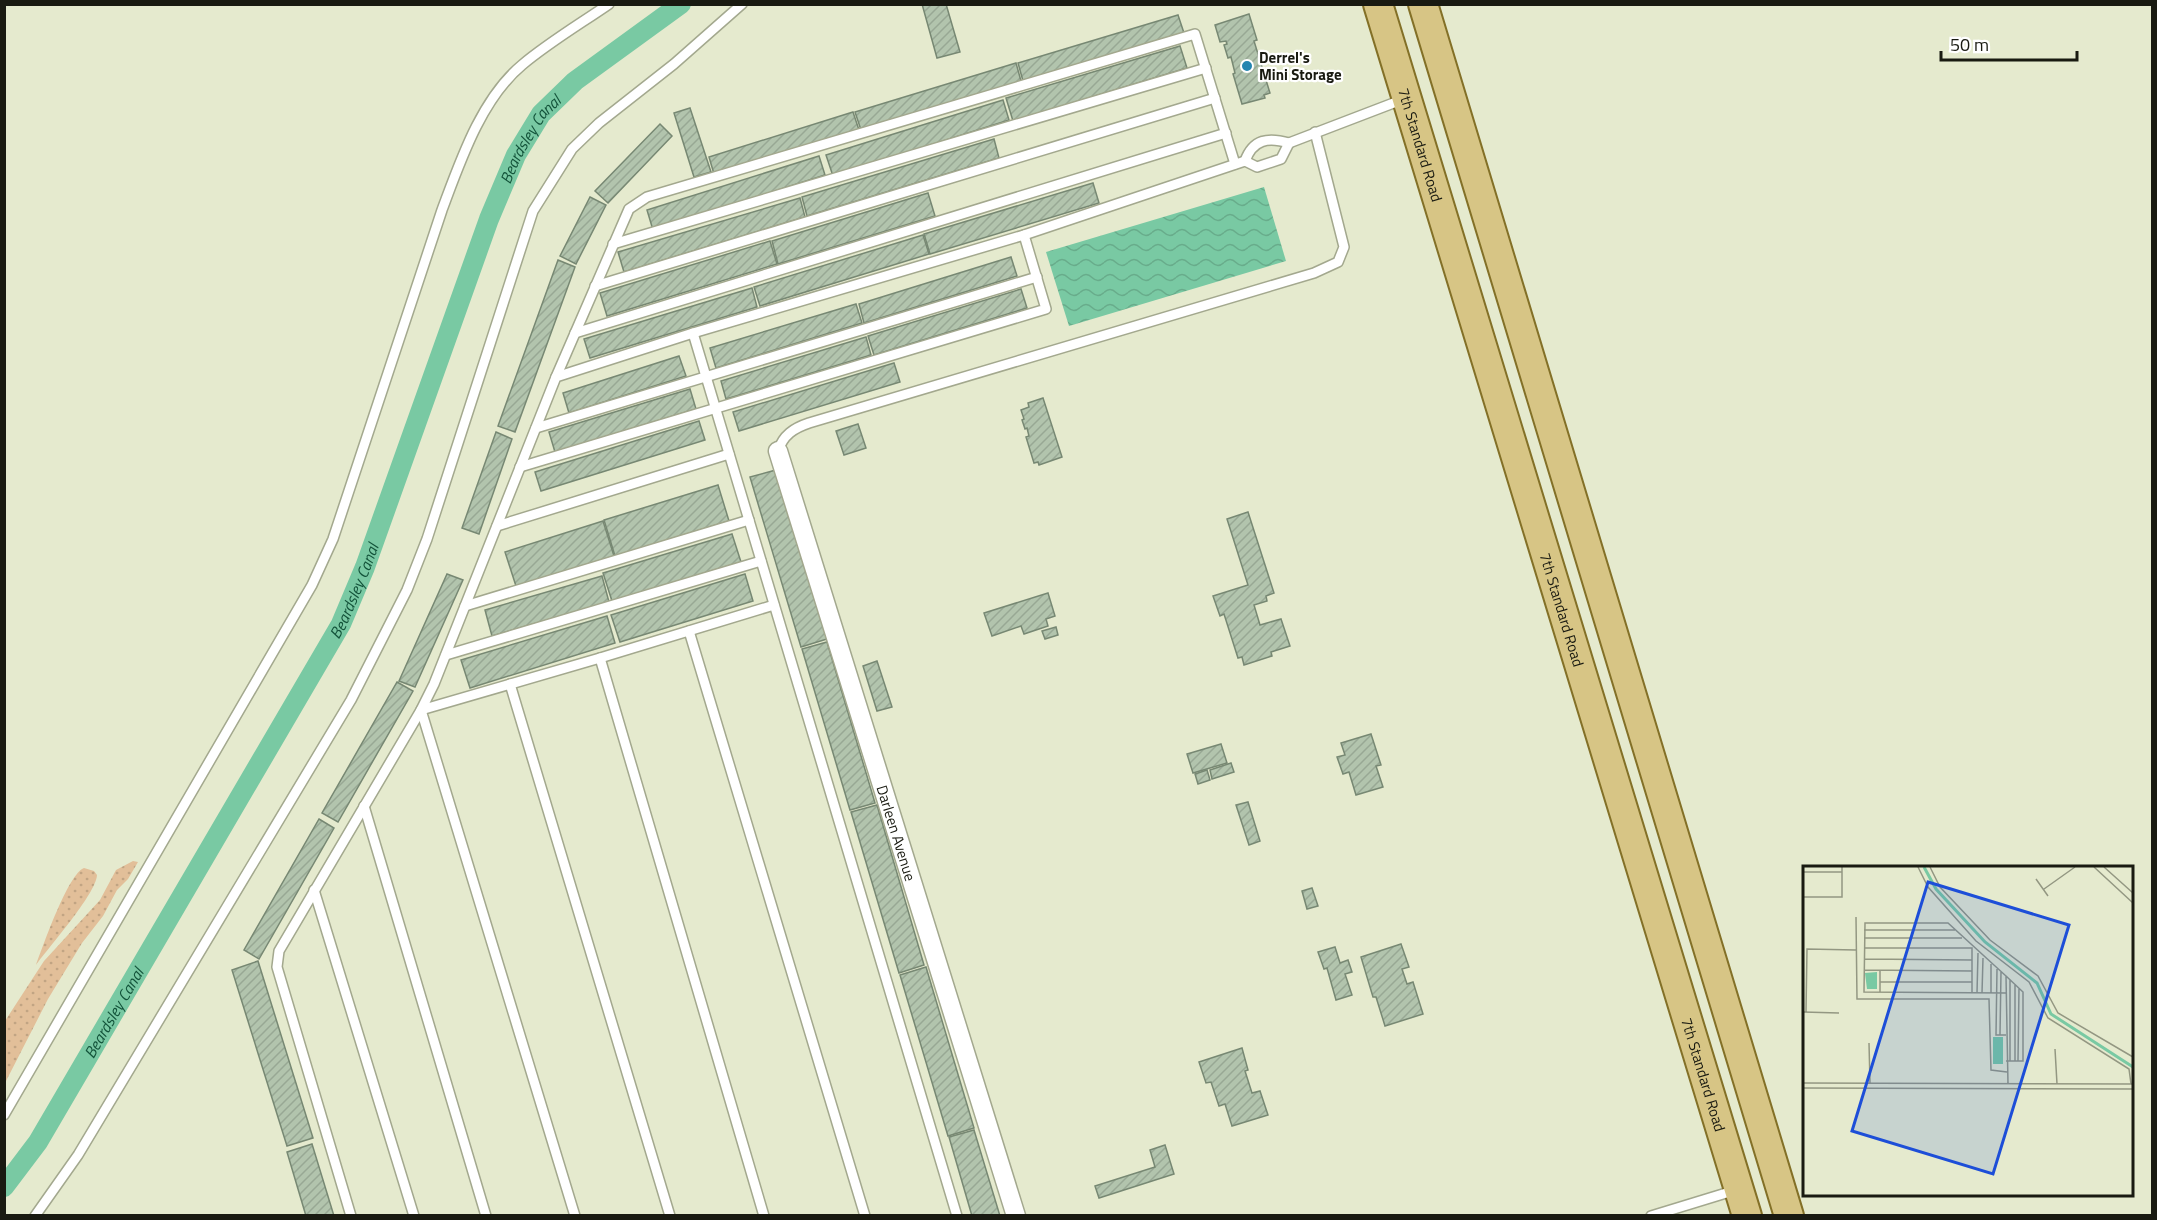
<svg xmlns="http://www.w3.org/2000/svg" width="2157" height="1220" font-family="'Titillium Web',sans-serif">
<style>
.green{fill:url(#green-dots)}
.water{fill:url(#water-waves)}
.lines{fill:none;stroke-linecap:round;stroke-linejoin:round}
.canal{stroke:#79c9a3;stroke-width:20}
.building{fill:url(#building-hatch);stroke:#778873;stroke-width:1.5}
.service-casing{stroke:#a3a88e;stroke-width:12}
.minor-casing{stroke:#a3a88e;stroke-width:21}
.primary-casing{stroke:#837027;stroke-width:32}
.service{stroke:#fff;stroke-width:9}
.minor{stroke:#fff;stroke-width:18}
.primary{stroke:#d7c585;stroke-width:28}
.poi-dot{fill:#2385b0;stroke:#fff;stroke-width:2}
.labels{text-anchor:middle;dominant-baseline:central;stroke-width:4.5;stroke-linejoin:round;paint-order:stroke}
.poi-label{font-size:15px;font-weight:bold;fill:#191a11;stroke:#fff;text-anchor:start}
.street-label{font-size:15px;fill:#191a11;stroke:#fff}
.water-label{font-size:16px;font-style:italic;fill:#13533a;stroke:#fff}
.inset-river{fill:none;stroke:#79c9a3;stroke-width:3}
.inset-road{fill:none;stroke:#939782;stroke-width:1.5}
.view{fill:#1d4ed8;fill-opacity:0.15;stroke:#1d4ed8;stroke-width:3}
.inset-edge{fill:none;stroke:#191a11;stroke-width:3}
</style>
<defs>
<pattern id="green-dots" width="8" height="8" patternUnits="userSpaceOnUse" patternTransform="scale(1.5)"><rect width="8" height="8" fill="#e2bf99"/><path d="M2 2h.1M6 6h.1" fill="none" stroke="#c1a483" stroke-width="1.8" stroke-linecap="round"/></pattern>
<pattern id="water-waves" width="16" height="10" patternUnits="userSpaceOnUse" patternTransform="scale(1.5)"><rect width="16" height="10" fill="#79c9a3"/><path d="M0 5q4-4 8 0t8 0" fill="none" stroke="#68ac8b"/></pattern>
<pattern id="building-hatch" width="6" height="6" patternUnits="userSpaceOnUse" patternTransform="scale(1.5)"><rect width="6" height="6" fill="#b2c4ad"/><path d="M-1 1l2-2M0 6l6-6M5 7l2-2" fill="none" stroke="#98a894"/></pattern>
</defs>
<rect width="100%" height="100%" fill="#e5eace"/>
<g class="green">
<path d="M 133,861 L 138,862 L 128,879 L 117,890 L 103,916 L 82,943 L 48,999 L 5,1083 L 5,1021 L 44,961 L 100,900 L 116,870 Z"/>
<path d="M 84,868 L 94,871 L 97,875 C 96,894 49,947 36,965 C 43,946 68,874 84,868 Z"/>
</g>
<path class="water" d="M 1264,187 L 1286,261 L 1069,326 L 1046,252 Z"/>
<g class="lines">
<path class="canal" id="s1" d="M 4,1187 L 38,1142 L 341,624 L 365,567 L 489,219 L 516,155 L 541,114 L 575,81 L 681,4"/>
</g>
<g class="building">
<path d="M 922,4 L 946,4 L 960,52 L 937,58 Z"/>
<path d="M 1249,14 L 1257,40 L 1254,41 L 1270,93 L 1264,95 L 1265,98 L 1242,104 L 1233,74 L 1235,73 L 1231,57 L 1228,58 L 1224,45 L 1227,44 L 1226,41 L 1220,42 L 1215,25 Z"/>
<path d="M 1178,15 L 1184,33 L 1023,81 L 1018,63 Z"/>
<path d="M 1180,46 L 1187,68 L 1013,121 L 1006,98 Z"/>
<path d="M 1016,63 L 1021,81 L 861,130 L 855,112 Z"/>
<path d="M 1003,100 L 1009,120 L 833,176 L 826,155 Z"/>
<path d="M 690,108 L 711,172 L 694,177 L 674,113 Z"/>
<path d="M 853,112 L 859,130 L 714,174 L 709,157 Z"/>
<path d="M 660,124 L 672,136 L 608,203 L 595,191 Z"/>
<path d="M 994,139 L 999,158 L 807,216 L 802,197 Z"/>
<path d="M 819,156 L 825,175 L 653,230 L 647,210 Z"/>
<path d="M 1093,183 L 1099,203 L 930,254 L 924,234 Z"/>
<path d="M 928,193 L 935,216 L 778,264 L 772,241 Z"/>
<path d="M 590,197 L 606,205 L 576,264 L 560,256 Z"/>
<path d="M 800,198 L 805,217 L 624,272 L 618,252 Z"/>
<path d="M 923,235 L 929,254 L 760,306 L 754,287 Z"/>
<path d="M 770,241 L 777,264 L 607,316 L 600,293 Z"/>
<path d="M 1011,257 L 1017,276 L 864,323 L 859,304 Z"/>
<path d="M 558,260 L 575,267 L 515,432 L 498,426 Z"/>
<path d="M 752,288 L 757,307 L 590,358 L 584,339 Z"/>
<path d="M 1021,289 L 1027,308 L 874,355 L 868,336 Z"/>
<path d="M 856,304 L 862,323 L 716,368 L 710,348 Z"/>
<path d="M 866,337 L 871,355 L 726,399 L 721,381 Z"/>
<path d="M 679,356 L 686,376 L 569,413 L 563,393 Z"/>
<path d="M 894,363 L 900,382 L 739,431 L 733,412 Z"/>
<path d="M 690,389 L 696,409 L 555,452 L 549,432 Z"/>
<path d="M 1043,398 L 1062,457 L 1039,465 L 1038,462 L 1034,463 L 1026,437 L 1029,436 L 1027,428 L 1025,429 L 1022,420 L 1024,419 L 1021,410 L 1029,407 L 1028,403 Z"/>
<path d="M 699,421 L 705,440 L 541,491 L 535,472 Z"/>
<path d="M 858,424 L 866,448 L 844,455 L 836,431 Z"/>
<path d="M 496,432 L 512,439 L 479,534 L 462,528 Z"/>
<path d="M 776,470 L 827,639 L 801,647 L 750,477 Z"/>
<path d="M 718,485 L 729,521 L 615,556 L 604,520 Z"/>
<path d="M 1248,512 L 1274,593 L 1266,596 L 1267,601 L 1254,605 L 1260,625 L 1281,619 L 1290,646 L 1271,652 L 1272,656 L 1244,665 L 1242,657 L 1238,658 L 1224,614 L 1220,616 L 1213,596 L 1248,585 L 1227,519 Z"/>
<path d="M 603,521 L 614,556 L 516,586 L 505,552 Z"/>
<path d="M 732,534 L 741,562 L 612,601 L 603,573 Z"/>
<path d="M 447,574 L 463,580 L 415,687 L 399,681 Z"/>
<path d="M 745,574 L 753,601 L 620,642 L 611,615 Z"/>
<path d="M 602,576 L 609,602 L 492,636 L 485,610 Z"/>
<path d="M 1048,593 L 1055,616 L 1046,619 L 1048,626 L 1024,634 L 1021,626 L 992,636 L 984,613 Z"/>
<path d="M 607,616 L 615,643 L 470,688 L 461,660 Z"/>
<path d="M 1056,627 L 1058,635 L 1045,639 L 1042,631 Z"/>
<path d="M 827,642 L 875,803 L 850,810 L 802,649 Z"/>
<path d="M 877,661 L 892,707 L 877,711 L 863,666 Z"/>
<path d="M 397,682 L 413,691 L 338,822 L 322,813 Z"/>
<path d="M 1371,734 L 1381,765 L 1376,766 L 1383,787 L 1356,795 L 1349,772 L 1343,774 L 1337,757 L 1345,755 L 1341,743 Z"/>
<path d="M 1221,744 L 1227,763 L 1193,773 L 1187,754 Z"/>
<path d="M 1231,763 L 1234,772 L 1212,779 L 1210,770 Z"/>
<path d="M 1207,770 L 1210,780 L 1198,784 L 1195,774 Z"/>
<path d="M 1248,802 L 1260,841 L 1249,845 L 1236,805 Z"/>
<path d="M 877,805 L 924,965 L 899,973 L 851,812 Z"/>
<path d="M 319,819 L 334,828 L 259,959 L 244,950 Z"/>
<path d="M 1312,888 L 1318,906 L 1307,909 L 1302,891 Z"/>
<path d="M 1401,944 L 1409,967 L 1402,969 L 1407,984 L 1413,982 L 1423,1014 L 1385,1026 L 1376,997 L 1373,997 L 1361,957 Z"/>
<path d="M 1335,947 L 1340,963 L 1348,960 L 1352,972 L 1345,974 L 1352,995 L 1336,1000 L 1327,968 L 1324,969 L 1318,952 Z"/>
<path d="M 258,961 L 313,1138 L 287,1146 L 232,970 Z"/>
<path d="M 926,967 L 974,1128 L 948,1136 L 900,975 Z"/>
<path d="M 1242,1048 L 1248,1070 L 1245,1071 L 1252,1093 L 1260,1091 L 1268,1115 L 1232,1126 L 1225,1104 L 1219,1106 L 1211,1082 L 1206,1083 L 1199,1062 Z"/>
<path d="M 974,1130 L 1000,1216 L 972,1216 L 949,1137 Z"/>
<path d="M 312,1144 L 334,1216 L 306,1216 L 287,1152 Z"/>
<path d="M 1165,1145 L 1174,1174 L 1099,1198 L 1095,1186 L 1155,1167 L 1150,1150 Z"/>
</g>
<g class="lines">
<defs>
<g id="service">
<path d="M 1245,161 C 1253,139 1268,137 1289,143 L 1404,99"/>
<path d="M 613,244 L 1206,68"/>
<path d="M 595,286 L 1215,98"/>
<path d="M 575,333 L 1226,133"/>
<path d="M 693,333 L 957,1216"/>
<path d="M 556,377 L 629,209 L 647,197 L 1195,34 L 1235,164"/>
<path d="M 536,428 L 1037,277"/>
<path d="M 778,451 C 783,435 794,428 809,423 L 1314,273 L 1338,262 L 1344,247 L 1315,132"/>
<path d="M 520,467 L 1046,309 L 1024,235"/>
<path d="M 497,526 L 729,454"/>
<path d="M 465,606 L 749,520"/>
<path d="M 689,631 L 865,1216"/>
<path d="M 446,655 L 761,561"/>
<path d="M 600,658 L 764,1216"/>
<path d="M 510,684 L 670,1216"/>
<path d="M 364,806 L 486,1216"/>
<path d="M 314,890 L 414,1216"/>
<path d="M 4,1115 L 312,585 L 333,539 L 442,210 C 460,162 481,99 522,65 C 548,43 580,24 609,4"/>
<path d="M 35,1216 L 78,1155 L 351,700 L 407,590 L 427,539 L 533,211 L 572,149 L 599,123 L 674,64 L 742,4"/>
<path d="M 351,1216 L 277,967 L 279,951 L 421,710 L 434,684 L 556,377 L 693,333 L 1024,235 L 1245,161 L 1257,167 L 1281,159 L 1289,143"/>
<path d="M 575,1216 L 421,710 L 600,658 L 774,605"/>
<path d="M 1651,1216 L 1736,1190"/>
</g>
<g id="minor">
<path id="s2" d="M 778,451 L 1016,1216"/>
</g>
<g id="primary">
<path id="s3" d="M 1378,4 L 1747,1216"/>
<path d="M 1423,4 L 1789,1216"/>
</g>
</defs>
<use href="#service" class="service-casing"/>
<use href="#minor" class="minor-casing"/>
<use href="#primary" class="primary-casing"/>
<use href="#service" class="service"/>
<use href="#minor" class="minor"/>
<use href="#primary" class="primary"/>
</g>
<circle class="poi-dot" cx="1247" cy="66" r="6"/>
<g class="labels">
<g class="poi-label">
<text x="1259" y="57">Derrel's<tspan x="1259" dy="17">Mini Storage</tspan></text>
</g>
<g class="street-label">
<text stroke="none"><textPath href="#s3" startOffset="147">7th Standard Road</textPath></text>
<text stroke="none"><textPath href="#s3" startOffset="633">7th Standard Road</textPath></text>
<text stroke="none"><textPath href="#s2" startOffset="400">Darleen Avenue</textPath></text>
<text stroke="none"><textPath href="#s3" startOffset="1119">7th Standard Road</textPath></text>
</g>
<g class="water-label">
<text stroke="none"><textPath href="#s1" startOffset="1178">Beardsley Canal</textPath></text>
<text stroke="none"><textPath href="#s1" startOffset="692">Beardsley Canal</textPath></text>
<text stroke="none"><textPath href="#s1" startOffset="206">Beardsley Canal</textPath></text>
</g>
</g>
<g transform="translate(1803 866)">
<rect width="330" height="330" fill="#e5eace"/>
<path d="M 74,106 L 74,123 L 64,123 L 62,107 ZM 190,171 L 200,171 L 200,198 L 190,198 Z" fill="#79c9a3"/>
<path class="inset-river" d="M 121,1 L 133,23 L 182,76 L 234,117 L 248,148 L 330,201"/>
<path class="inset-road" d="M 115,1 L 125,21 L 173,75 L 226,116 L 245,152 L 326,203 L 328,218M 127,1 L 137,21 L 187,74 L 235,110 L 255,147 L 330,191M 291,1 L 330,37M 301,1 L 330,27M 0,6 L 39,6M 233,13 L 245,30M 241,23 L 272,1M 0,31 L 39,31 L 39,1M 53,51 L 54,133 L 186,133 L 188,204 L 204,206M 61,64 L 152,64M 61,72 L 159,72M 61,82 L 169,82 L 169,127M 61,93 L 169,94M 188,98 L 188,127M 194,103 L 193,169 L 203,169M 61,104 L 169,105M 203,110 L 220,126 L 220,195 L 203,195M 207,114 L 207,195M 77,116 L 169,116M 77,126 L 77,104M 174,127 L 175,87M 179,127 L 180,92M 203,127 L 61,126 L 62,57 L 145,57 L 203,110 L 205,218M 0,146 L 36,147M 3,146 L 4,83 L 53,84M 197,169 L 198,106M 66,177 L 67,217M 252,183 L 254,218M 212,195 L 212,118M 215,195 L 216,122M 0,217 L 330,218M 0,222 L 330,223"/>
<path class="view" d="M 125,16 L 266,59 L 190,308 L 49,265 Z"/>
<rect width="330" height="330" class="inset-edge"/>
</g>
<rect width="2157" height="1220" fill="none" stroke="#191a11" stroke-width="12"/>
<path d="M1941 51v9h136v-9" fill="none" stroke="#191a11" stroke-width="3"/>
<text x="1950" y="51" font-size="18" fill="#191a11" stroke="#ffffff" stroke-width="4.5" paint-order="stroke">50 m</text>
</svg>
